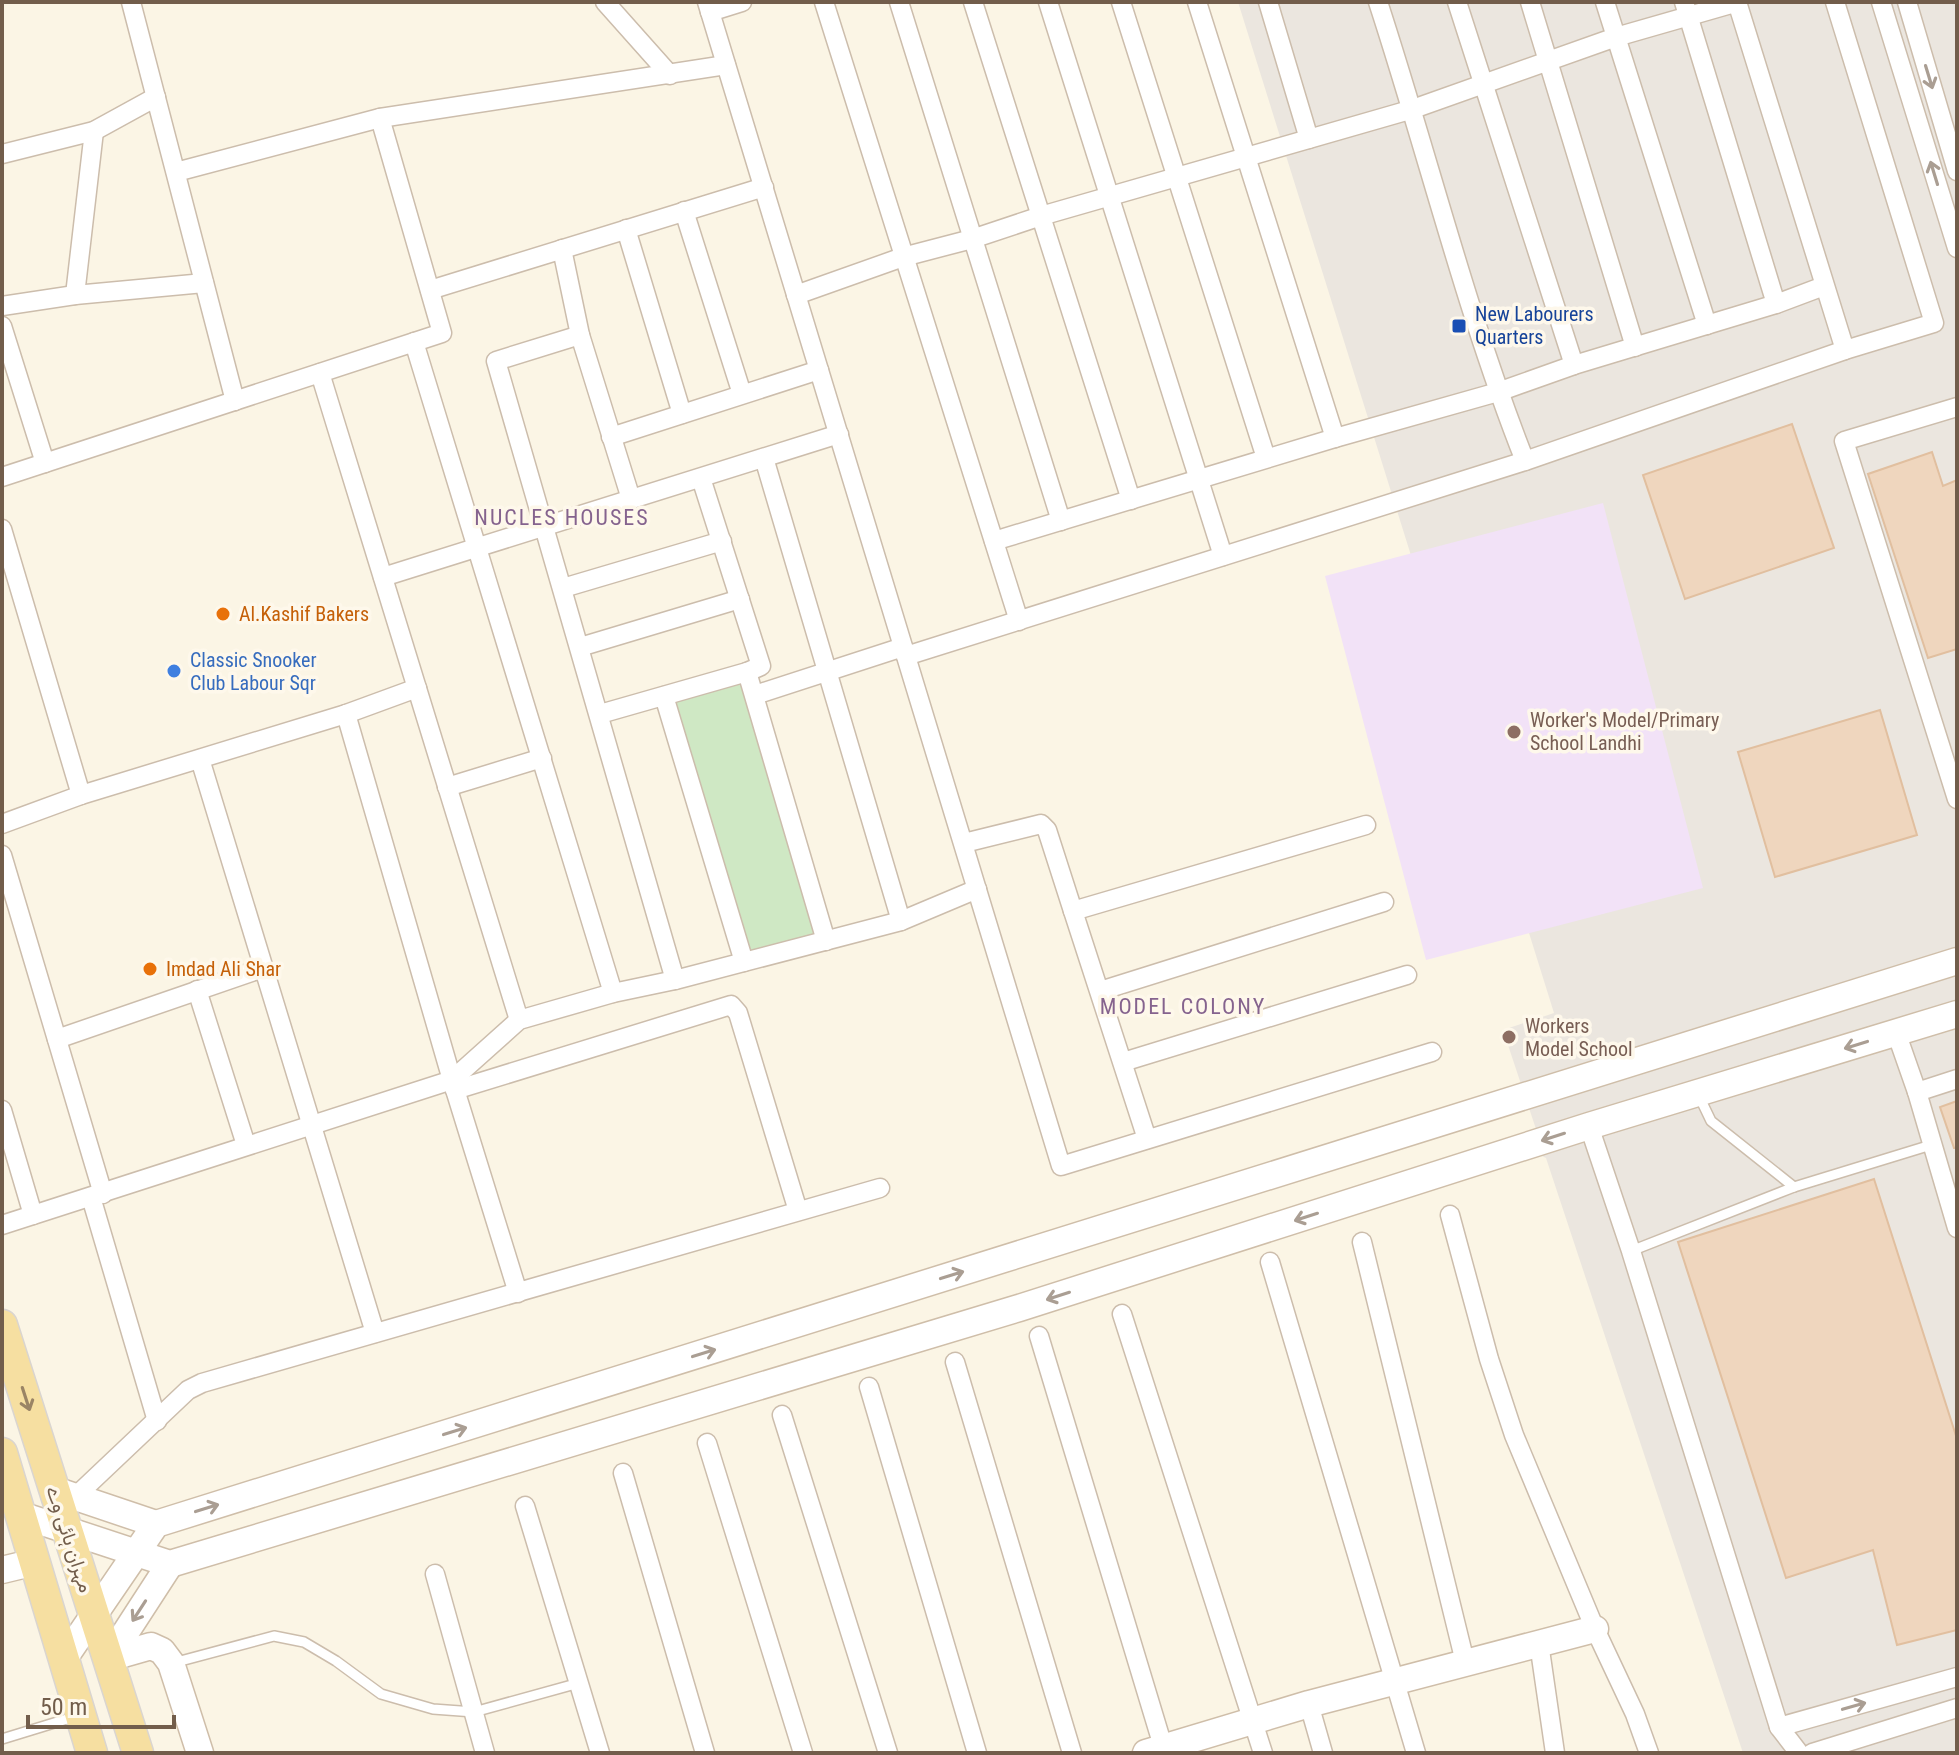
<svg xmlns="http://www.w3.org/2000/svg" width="1959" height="1755" font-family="'Roboto Condensed',Vazirmatn,sans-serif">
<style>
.industrial{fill:#ebe6df}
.education{fill:#f2e2f7}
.green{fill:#cfe8c4}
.building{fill:#efd6be;stroke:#e1bf9f;stroke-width:2}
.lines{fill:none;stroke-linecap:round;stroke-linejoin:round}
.lane-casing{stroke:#ccbdac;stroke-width:12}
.street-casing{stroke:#ccbdac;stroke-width:21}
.secondary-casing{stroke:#cfbea9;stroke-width:29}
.primary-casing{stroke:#dad5d0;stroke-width:33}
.lane{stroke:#fff;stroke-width:9}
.street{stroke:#fff;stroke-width:18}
.secondary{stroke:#fff;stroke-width:26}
.primary{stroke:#f6dfa1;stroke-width:30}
.oneway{stroke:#aa9e93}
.oneway2{stroke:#9a8465}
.transit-dot{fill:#1a4fb4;stroke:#fef8eb;stroke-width:3}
.food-dot{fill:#e8710a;stroke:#fef8eb;stroke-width:3}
.shop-dot{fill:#3f7fe0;stroke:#fef8eb;stroke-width:3}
.education-dot{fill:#8d6e63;stroke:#fef8eb;stroke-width:3}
.labels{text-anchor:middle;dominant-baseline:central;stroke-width:7;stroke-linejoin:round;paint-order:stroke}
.transit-label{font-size:20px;fill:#164399;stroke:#fef8eb;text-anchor:start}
.food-label{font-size:20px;fill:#c56008;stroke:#fef8eb;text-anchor:start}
.shop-label{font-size:20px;fill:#366cbe;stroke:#fef8eb;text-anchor:start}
.education-label{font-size:20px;fill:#785e54;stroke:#fef8eb;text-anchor:start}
.street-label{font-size:20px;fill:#725d4b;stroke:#fef8eb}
.neighbourhood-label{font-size:22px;letter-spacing:2px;fill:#85638e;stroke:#fef8eb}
</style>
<rect width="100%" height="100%" fill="#fbf5e5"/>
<path class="industrial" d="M 1238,2 L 1957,2 L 1957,1753 L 1743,1753 L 1546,1158 L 1540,1155 L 1544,1153 L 1503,1030 L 1554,1013 Z"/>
<path class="education" d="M 1603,503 L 1703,888 L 1426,960 L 1325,576 Z"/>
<path class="green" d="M 745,677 L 817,936 L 751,954 L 672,700 Z"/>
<g class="building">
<path d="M 1792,424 L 1834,548 L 1685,599 L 1643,475 Z"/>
<path d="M 1932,452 L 1943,486 L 1957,480 L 1957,649 L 1928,658 L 1868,474 Z"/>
<path d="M 1880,710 L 1917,835 L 1775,877 L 1738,752 Z"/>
<path d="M 1957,1101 L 1957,1148 L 1954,1148 L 1940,1107 Z"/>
<path d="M 1874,1179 L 1957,1439 L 1957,1630 L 1897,1645 L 1873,1550 L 1786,1578 L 1678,1242 Z"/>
</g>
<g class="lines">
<defs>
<g id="lane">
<path d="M 1699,1096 L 1711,1121 L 1794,1187"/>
<path d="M 1631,1251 L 1794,1187 L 1931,1145"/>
<path d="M 173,1663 L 274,1636 L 304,1642 L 336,1661 L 381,1694 L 433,1709 L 474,1712 L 579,1683"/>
<path d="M 2,1739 L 77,1716"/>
</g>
<g id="street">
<path d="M 131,2 L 235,401"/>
<path d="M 605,2 L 670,75"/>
<path d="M 707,2 L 1061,1166 L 1432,1052"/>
<path d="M 824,2 L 1019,621"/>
<path d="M 899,2 L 1061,521"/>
<path d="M 973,2 L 1131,500"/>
<path d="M 1048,2 L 1223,556"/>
<path d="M 1121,2 L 1266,458"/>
<path d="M 1197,2 L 1335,438"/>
<path d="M 1268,2 L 1309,139"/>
<path d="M 1378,2 C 1428,155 1466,312 1525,461"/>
<path d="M 1457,2 L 1574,365"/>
<path d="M 1530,2 L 1635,347"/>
<path d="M 1605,2 L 1707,325"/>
<path d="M 1684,2 L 1776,304"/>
<path d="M 1737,2 L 1845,350"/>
<path d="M 1881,2 L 1957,248"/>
<path d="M 1907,2 L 1957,171"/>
<path d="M 710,12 L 742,2"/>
<path d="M 2,154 L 94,131 L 156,97"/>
<path d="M 176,172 L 380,118 L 726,65"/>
<path d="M 684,211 L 742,394"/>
<path d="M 626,229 L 682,414"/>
<path d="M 562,249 L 580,335"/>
<path d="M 430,290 L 764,187"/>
<path d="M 75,295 L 94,131"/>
<path d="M 796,295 L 903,257 L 972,239 L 1041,216 L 1413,109 L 1616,37 L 1738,2"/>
<path d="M 2,306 L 75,295 L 204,283"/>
<path d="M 2,326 L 45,463"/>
<path d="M 414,342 L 613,993"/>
<path d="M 320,373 L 519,1020"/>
<path d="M 1957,407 L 1844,441 L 1957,799"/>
<path d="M 611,437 L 819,370"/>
<path d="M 764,458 L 901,921"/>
<path d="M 2,477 L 442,333 L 380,118"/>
<path d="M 701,478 L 761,666 L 747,672"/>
<path d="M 631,499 L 580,335 L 496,361 L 675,980"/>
<path d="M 2,529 L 81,795"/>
<path d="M 994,541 L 1335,438 L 1498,392 L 1574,365 L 1776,304 L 1824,286"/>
<path d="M 383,577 L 839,434"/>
<path d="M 563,588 L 722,541"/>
<path d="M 580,647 L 740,599"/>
<path d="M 906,656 L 1525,461 L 1845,350 L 1934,323 L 1835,2"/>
<path d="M 755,695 L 903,647"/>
<path d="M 664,696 L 744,962"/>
<path d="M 346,714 L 452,1080 L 518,1293"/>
<path d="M 600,714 L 747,672 L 826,941"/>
<path d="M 200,759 L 375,1333"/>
<path d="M 447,787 L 542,758"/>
<path d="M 2,824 L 81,795 L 346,714 L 417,688"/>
<path d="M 964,843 L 1041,824 L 1047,830 L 1073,911"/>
<path d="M 2,855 L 103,1194"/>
<path d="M 197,990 L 246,1145"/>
<path d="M 1100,991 L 1384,902"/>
<path d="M 1896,1032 L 1917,1092 L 1957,1228"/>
<path d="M 57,1039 L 263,968"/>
<path d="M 1123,1062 L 1407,975"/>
<path d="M 455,1090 L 731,1005 L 738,1013 L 798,1211"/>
<path d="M 1917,1092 L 1957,1079"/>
<path d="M 2,1110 L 33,1215"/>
<path d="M 1589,1126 L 1631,1251 L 1779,1727 L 1799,1753"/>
<path d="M 1147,1139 L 1073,911 L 1366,825"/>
<path d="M 91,1197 L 157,1421"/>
<path d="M 1450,1215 L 1489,1359 L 1514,1435 L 1595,1629 L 1635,1714 L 1649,1753"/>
<path d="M 2,1225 L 452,1080 L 519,1020 L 613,993 L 675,980 L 901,921 L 977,889"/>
<path d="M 1362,1242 L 1465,1662"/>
<path d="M 1270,1262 L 1416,1753"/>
<path d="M 1122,1314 L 1263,1753"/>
<path d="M 1039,1336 L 1165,1753"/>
<path d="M 955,1362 L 1072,1753"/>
<path d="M 869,1387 L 977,1753"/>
<path d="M 782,1415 L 888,1753"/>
<path d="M 707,1443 L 803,1753"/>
<path d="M 623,1473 L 705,1753"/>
<path d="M 75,1497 L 188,1390 L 202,1383 L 880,1188"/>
<path d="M 525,1506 L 600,1753"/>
<path d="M 435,1574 L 485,1753"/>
<path d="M 1539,1643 L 1555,1753"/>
<path d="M 1309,1704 L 1323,1753"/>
<path d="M 1779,1727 L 1957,1677"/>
<path d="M 1812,1753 L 1957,1708"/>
</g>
<g id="secondary">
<path d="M 55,1490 L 156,1524"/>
<path d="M 21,1515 L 170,1564 L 1019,1308 L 1589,1126 L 1957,1014"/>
<path d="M 2,1570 L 35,1562"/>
<path d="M 109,1658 L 151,1646 L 162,1651 L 171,1663 L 200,1753"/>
<path d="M 109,1658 L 170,1564"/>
<path d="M 63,1660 L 156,1524 L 1957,961"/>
<path d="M 1146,1753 L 1309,1704 L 1595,1629"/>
</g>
<g id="primary">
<path d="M 2,1325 L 138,1753"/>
<path d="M 2,1453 L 92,1753"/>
</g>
</defs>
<use href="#lane" class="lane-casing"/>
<use href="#street" class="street-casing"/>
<use href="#secondary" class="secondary-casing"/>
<use href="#primary" class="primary-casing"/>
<use href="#lane" class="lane"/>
<use href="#street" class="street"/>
<use href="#secondary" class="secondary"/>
<use href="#primary" class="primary"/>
</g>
<defs><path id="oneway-shaft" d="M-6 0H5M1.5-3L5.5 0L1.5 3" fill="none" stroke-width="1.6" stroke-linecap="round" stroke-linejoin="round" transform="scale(2)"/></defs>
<g class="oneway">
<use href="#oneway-shaft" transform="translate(1929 77) rotate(73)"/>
<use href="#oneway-shaft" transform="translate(1934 173) rotate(-107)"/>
<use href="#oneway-shaft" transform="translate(1856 1045) rotate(163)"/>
<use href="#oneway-shaft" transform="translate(1553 1137) rotate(162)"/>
<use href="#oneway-shaft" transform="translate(1306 1217) rotate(162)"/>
<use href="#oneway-shaft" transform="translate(952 1275) rotate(-17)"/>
<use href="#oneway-shaft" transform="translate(1058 1296) rotate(162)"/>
<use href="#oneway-shaft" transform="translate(704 1353) rotate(-17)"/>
<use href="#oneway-shaft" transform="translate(455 1431) rotate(-17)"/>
<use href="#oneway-shaft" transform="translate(207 1508) rotate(-17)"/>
<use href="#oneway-shaft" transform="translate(139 1611) rotate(123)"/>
<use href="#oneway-shaft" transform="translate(1854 1706) rotate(-16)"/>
</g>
<use class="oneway2" href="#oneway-shaft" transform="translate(26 1399) rotate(72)"/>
<rect class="transit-dot" x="1451" y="318" width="16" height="16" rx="4"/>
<g class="food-dot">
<circle cx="223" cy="614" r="8"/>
<circle cx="150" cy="969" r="8"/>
</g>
<circle class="shop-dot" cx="174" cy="671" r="8"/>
<g class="education-dot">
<circle cx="1514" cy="732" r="8"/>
<circle cx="1509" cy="1037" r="8"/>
</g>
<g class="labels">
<g class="transit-label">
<text x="1475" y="314">New Labourers<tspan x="1475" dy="23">Quarters</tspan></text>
</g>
<g class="food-label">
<text x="239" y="614">Al.Kashif Bakers</text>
<text x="166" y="969">Imdad Ali Shar</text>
</g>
<g class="shop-label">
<text x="190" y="660">Classic Snooker<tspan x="190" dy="23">Club Labour Sqr</tspan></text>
</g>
<g class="education-label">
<text x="1530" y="720">Worker's Model/Primary<tspan x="1530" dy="23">School Landhi</tspan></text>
<text x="1525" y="1026">Workers<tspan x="1525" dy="23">Model School</tspan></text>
</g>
<g class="street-label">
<text transform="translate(70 1539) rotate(72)">مہران ہائی وے</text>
</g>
<g class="neighbourhood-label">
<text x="562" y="517">NUCLES HOUSES</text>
<text x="1183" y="1006">MODEL COLONY</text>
</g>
</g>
<rect width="1959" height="1755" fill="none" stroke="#725d4b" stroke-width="8"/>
<path d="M28 1715v12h146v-12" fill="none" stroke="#725d4b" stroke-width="4"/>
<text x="40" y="1715" font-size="24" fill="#725d4b" stroke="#fef8eb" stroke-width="6" paint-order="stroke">50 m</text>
</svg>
